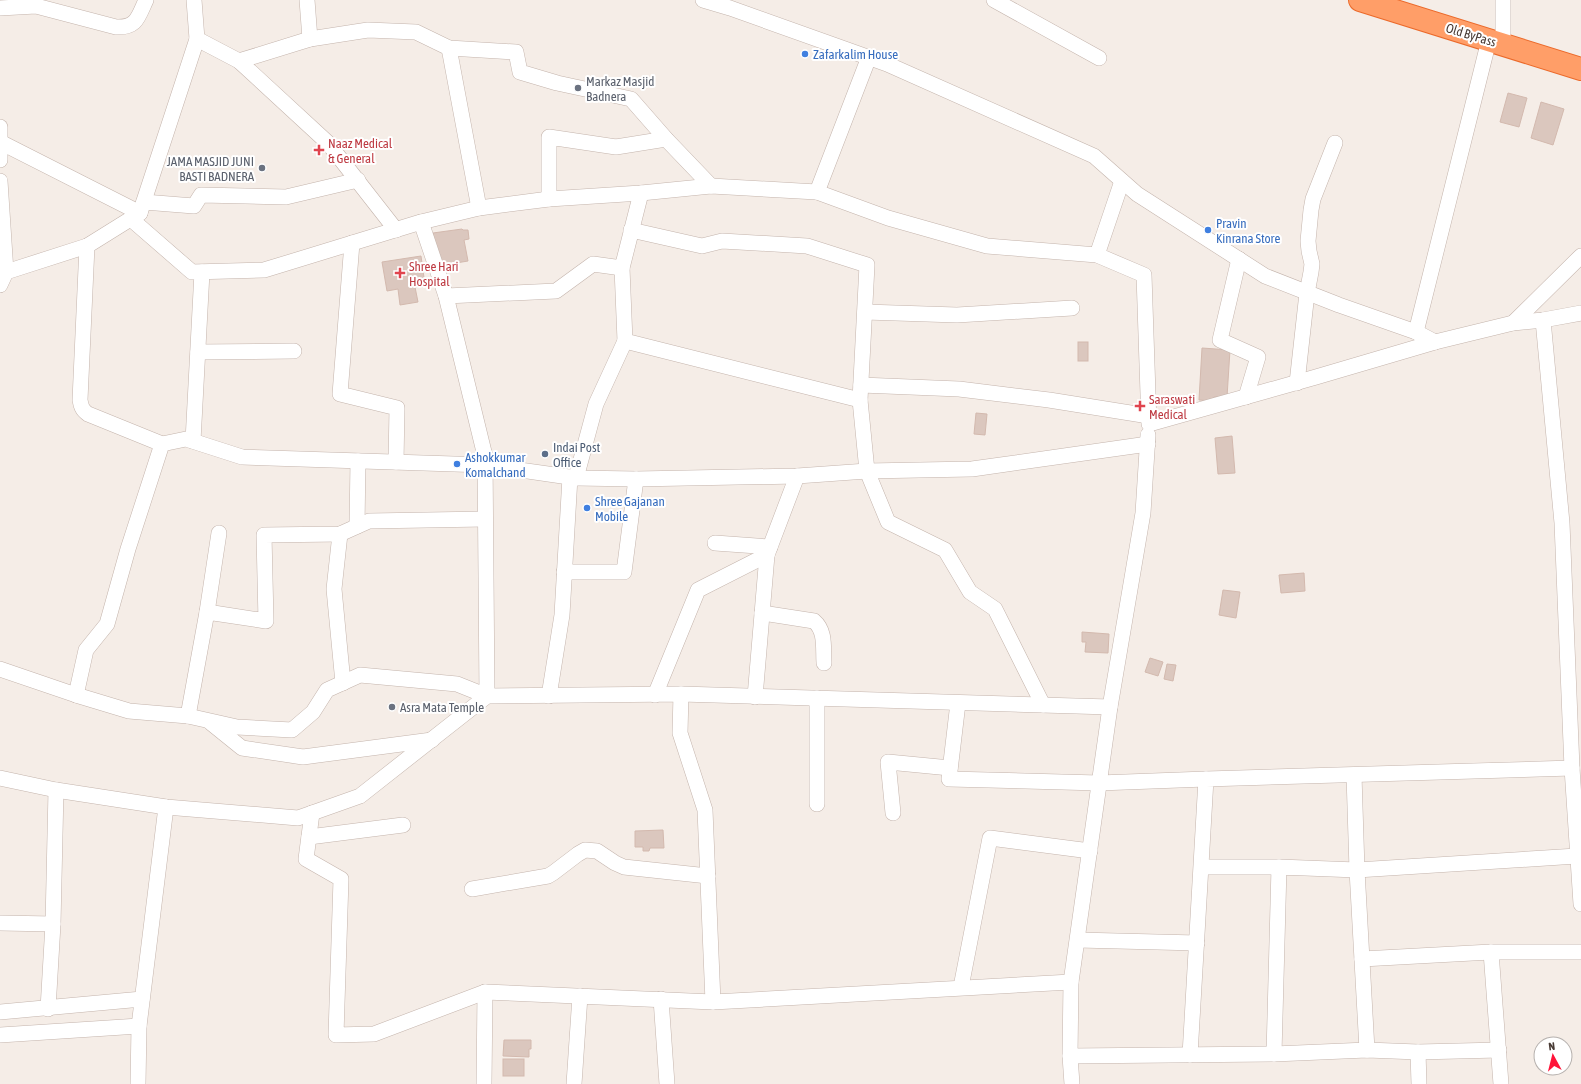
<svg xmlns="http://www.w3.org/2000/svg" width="1581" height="1084" font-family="'Asap Condensed',sans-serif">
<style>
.building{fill:#dbc7be;stroke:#d3b9ae}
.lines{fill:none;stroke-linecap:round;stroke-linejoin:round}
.minor-casing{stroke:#c4b4ac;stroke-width:16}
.highway-casing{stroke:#eb6a2b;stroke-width:24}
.minor{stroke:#fff;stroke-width:15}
.highway{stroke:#ff9e68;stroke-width:22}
.shop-dot{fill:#3f7fe0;stroke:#fff;stroke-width:1.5}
.worship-dot{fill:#6b7280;stroke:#fff;stroke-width:1.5}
.health-dot{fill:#e0444e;stroke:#fff;stroke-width:1.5}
.service-dot{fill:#5c6f8a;stroke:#fff;stroke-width:1.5}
.labels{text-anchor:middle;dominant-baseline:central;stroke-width:4;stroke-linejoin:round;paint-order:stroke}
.street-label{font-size:13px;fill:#493b35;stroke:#fff}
.shop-label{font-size:13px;fill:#366cbe;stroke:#fff;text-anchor:start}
.worship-label{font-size:13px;fill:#5b616d;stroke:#fff;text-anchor:start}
.health-label{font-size:13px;fill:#be3a42;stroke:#fff;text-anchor:start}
.service-label{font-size:13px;fill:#4e5e75;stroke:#fff;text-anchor:start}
</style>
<rect width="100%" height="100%" fill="#f5ede7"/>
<g class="building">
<path d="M 1508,93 L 1527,98 L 1519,127 L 1500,122 Z"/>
<path d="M 1541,102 L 1564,109 L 1553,145 L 1531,138 Z"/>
<path d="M 462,229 L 463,230 L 468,230 L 469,239 L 464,240 L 468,261 L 438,266 L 433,233 Z"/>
<path d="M 421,256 L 425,285 L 415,287 L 418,302 L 400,305 L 398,289 L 387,291 L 382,262 Z"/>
<rect x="1078" y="342" width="10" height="19"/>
<path d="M 1202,348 L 1230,350 L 1227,397 L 1214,397 L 1213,401 L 1199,400 Z"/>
<path d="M 976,413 L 987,414 L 985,435 L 974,434 Z"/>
<path d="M 1232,436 L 1235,473 L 1218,474 L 1215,438 Z"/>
<path d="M 1304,573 L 1305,591 L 1281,593 L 1279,575 Z"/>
<path d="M 1223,590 L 1240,592 L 1236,618 L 1219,615 Z"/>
<path d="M 1082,632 L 1109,634 L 1108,653 L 1085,652 L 1086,642 L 1082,642 Z"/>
<path d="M 1150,658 L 1163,662 L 1158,676 L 1145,672 Z"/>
<path d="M 1167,664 L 1176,665 L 1173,681 L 1164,679 Z"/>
<path d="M 663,830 L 664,848 L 650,848 L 649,851 L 643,851 L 643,847 L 635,847 L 635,831 Z"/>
<path d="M 504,1040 L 531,1040 L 531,1049 L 529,1049 L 529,1057 L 503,1056 Z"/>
<rect x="503" y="1059" width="21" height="17"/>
</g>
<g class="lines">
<defs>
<g id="minor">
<path d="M 307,0 L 310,39"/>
<path d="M 703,0 L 730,8 L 887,64 L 1094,156 L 1137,194 L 1265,276 L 1339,305 L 1416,332 L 1435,342"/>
<path d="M 994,0 L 1099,58"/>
<path d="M 1503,0 L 1503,45"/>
<path d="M 0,8 L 36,6 L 116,27 C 137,28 138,17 146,0"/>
<path d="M 197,39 L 239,61 L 310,39 L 368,30 L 416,32 L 449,48 L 516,52 L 520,72 L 557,83 L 631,99 L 666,139 L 711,186"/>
<path d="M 449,48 L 479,208"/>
<path d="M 239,61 L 328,143 L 396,230"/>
<path d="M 0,127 L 0,160"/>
<path d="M 0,142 L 140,213"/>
<path d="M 0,181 L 6,272 L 0,285"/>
<path d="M 817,192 L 869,57"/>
<path d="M 549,199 L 549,137 L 616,147 L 666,139"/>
<path d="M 144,202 L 194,206 L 201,195 L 286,197 L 358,180"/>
<path d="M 131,219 L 192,272 L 264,270 L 421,222 L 479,208 L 549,199 L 641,193 L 711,186 L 817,192 L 888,218 L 987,246 L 1097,255 L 1144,275 L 1149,424 L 1316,377 L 1435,342 L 1513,323 L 1543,320 L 1581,313"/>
<path d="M 631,230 L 702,246 L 722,241 L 807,246 L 867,265 L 860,400 L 867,471 L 888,522 L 945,550 L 970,592 L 995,609 L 1043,705"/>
<path d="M 352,243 L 340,394 L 397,408 L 396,462"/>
<path d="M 87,246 L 80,400 C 81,406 82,410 88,414 L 162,444"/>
<path d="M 1097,255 L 1122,181"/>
<path d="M 1239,259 L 1220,340 L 1258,357 L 1246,397"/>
<path d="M 622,268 L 625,341 L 860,400"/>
<path d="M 6,272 L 87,246 L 140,213 L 197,39 L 194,0"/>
<path d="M 446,296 L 556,291 L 593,264 L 622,268 L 641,193"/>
<path d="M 865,312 L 957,315 L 1072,308"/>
<path d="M 1543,320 L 1562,523 L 1572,768 L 1581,904"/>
<path d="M 1513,323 L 1581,256"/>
<path d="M 1416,332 L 1489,40"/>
<path d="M 198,352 L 294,351"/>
<path d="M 1297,383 L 1307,293 L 1311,272 L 1312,264 L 1309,251 L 1308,241 L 1311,210 L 1313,199 L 1335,143"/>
<path d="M 861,385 L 959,389 L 1049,400 L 1149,416"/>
<path d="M 193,441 L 202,272"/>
<path d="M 576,478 L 596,404 L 625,341"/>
<path d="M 357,526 L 358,461"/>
<path d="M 340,534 L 334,589 L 343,683"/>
<path d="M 715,543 L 770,547"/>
<path d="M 564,572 L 624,572 L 636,479"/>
<path d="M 207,612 L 219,533"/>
<path d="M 762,613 L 814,621 C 826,631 823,648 824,663"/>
<path d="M 0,669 L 76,695 L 129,711 L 188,716 L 237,727 L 292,730 L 313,712 L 327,690 L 360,675 L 457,684 L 487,696 L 485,456 L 446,296 L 421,222"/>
<path d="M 681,694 L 680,733 L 705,810 L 713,1002"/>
<path d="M 76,695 L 86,650 L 107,624 L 128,549 L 162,444 L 186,439 L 242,457 L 485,465 L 576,478 L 636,479 L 797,476 L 867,471 L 972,469 L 1148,444"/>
<path d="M 655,695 L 698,590 L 767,555 L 797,476"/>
<path d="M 549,696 L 562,615 L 570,477"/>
<path d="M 755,697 L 767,555"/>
<path d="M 958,703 L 949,779 L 1099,783 L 1206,779"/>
<path d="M 188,716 L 207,612 L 266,621 L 264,535 L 340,534 L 369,521 L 485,519"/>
<path d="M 211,723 L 242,748 L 303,757 L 432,740"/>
<path d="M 1354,775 L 1357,870 L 1367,1050"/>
<path d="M 0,778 L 56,790 L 166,807 L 298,818 L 360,796 L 487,696 L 681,694 L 1110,707"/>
<path d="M 817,804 L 817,698"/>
<path d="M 312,813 L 306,859 L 341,879 L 336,1035 L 374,1034 L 485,992 L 713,1002 L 1071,982"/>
<path d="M 893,813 L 888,762 L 950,768"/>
<path d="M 309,837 L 403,825"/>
<path d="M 1202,867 L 1279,867"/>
<path d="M 472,889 L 548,876 L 553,873 L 578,854 L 585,850 L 597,851 L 615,863 L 624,867 L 708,876"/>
<path d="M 0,923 L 53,924"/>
<path d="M 1078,940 L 1197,943"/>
<path d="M 1491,952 L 1501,1084"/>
<path d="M 1362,959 L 1491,952 L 1581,952"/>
<path d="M 961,987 L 990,838 L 1090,851"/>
<path d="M 661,999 L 667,1084"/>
<path d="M 48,1009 L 53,924 L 56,790"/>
<path d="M 0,1012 L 142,999"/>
<path d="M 0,1035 L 139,1026"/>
<path d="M 1418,1052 L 1419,1084"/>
<path d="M 1274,1054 L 1279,867 L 1357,870 L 1577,856"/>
<path d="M 1190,1055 L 1206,779 L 1572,768"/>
<path d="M 1070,1056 L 1274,1054 L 1367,1050 L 1418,1052 L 1499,1050"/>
<path d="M 138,1084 L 139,1026 L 166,807"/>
<path d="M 484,1084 L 485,992"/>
<path d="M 574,1084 L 580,996"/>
<path d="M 1072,1084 L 1070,1056 L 1071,982 L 1110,707 L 1143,513 L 1148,435"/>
</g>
<path id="highway" d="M 1360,0 L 1581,69"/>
</defs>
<use href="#minor" class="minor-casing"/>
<use href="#highway" class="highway-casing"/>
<use href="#minor" class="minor"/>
<use href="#highway" class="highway"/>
</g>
<g class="shop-dot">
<circle cx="805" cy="54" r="4"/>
<circle cx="1208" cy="230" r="4"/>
<circle cx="457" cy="464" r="4"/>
<circle cx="587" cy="508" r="4"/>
</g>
<g class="worship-dot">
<circle cx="578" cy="88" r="4"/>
<circle cx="262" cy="168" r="4"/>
<circle cx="392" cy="707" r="4"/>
</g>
<g class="health-dot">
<path d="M317 144h4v4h4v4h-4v4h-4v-4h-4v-4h4z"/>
<path d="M398 267h4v4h4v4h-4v4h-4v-4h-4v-4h4z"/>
<path d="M1138 400h4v4h4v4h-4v4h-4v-4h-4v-4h4z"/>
</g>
<circle class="service-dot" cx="545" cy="454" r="4"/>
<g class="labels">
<g class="street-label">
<text transform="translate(1471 35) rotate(17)">Old ByPass</text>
</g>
<g class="shop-label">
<text x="813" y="54">Zafarkalim House</text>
<text x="1216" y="223">Pravin<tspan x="1216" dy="15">Kinrana Store</tspan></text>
<text x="465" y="457">Ashokkumar<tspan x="465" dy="15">Komalchand</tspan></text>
<text x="595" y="501">Shree Gajanan<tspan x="595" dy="15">Mobile</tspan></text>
</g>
<g class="worship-label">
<text x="586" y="81">Markaz Masjid<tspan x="586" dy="15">Badnera</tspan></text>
<text x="254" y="161" text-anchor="end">JAMA MASJID JUNI<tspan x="254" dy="15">BASTI BADNERA</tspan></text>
<text x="400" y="707">Asra Mata Temple</text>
</g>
<g class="health-label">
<text x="328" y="143">Naaz Medical<tspan x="328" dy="15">&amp; General</tspan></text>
<text x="409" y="266">Shree Hari<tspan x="409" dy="15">Hospital</tspan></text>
<text x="1149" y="399">Saraswati<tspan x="1149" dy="15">Medical</tspan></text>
</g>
<g class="service-label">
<text x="553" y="447">Indai Post<tspan x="553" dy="15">Office</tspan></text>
</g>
</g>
<g transform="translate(1553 1056) rotate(353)"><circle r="19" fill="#ffffff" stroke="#b6b1ae"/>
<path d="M0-3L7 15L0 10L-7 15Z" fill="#ff1439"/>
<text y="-6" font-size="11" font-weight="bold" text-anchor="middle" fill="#493b35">N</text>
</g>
</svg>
